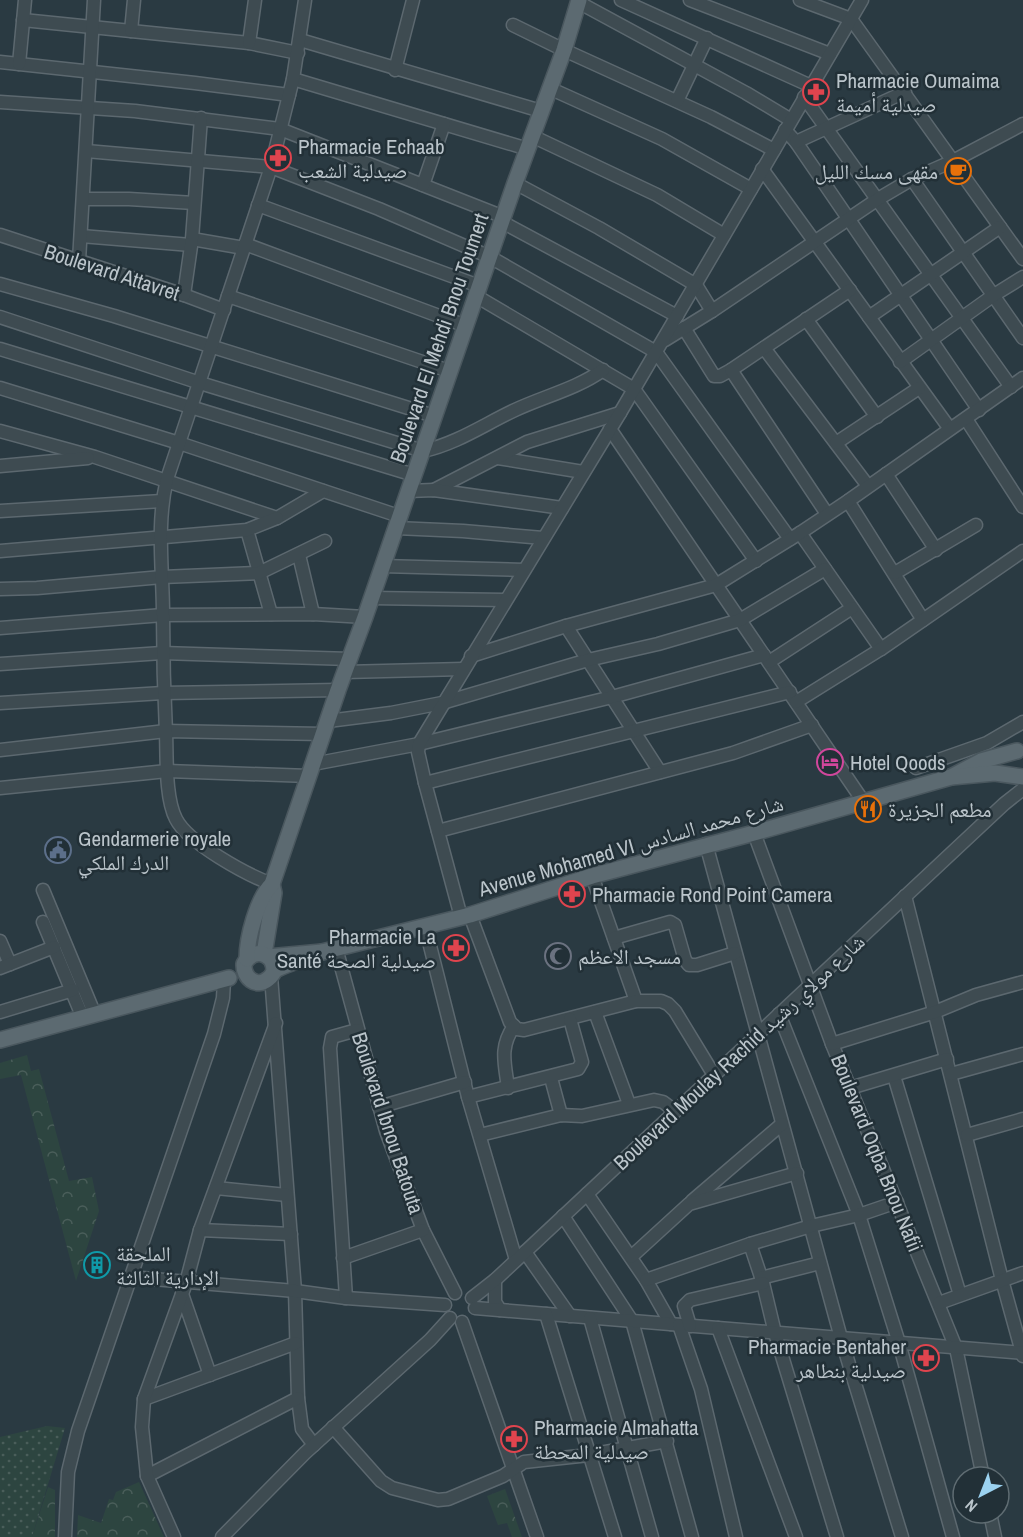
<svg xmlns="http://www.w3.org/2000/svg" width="1023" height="1537" font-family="'Archivo Narrow','Noto Naskh Arabic',sans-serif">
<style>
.grass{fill:url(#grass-dots)}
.park{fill:url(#park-crowns)}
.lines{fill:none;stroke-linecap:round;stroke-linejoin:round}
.minor-casing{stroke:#5c686f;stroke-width:15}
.major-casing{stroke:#4a575e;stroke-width:18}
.minor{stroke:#3e4b51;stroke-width:12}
.major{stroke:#5c6a71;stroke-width:15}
.labels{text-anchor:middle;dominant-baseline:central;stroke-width:5;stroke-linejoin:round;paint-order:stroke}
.poi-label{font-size:21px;fill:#bbc5cb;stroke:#223037;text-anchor:start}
.street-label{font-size:21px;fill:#bbc5cb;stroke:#223037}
</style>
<defs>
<pattern id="grass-dots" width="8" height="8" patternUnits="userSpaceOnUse" patternTransform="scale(1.5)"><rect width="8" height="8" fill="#2d4540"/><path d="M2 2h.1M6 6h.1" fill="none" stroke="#4a5e5a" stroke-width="1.8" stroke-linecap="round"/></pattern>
<pattern id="park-crowns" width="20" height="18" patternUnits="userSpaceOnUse" patternTransform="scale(1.5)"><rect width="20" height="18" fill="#2d4540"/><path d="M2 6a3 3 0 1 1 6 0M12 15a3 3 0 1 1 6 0" fill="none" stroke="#4a5e5a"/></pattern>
</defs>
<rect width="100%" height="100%" fill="#2a3a42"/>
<path class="grass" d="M 47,1426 L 65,1428 L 32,1537 L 0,1537 L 0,1437 Z"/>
<g class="park">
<path d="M 27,1055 L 31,1071 L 39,1069 L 69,1181 L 92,1177 L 99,1211 L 76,1281 L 21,1075 L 0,1079 L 0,1063 Z"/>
<path d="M 139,1482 L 164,1537 L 77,1537 L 78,1515 L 101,1523 L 109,1499 L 113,1500 L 116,1492 Z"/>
<path d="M 48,1487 L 55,1490 L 55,1537 L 32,1537 Z"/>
<path d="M 505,1489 L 522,1537 L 512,1537 L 507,1523 L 498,1525 L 487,1496 Z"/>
</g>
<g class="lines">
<defs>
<g id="minor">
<path d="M 621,0 L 811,86"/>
<path d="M 690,0 L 830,54"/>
<path d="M 800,0 L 851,19 L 1023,259"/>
<path d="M 578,2 L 746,93 L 791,120"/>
<path d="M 23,20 L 249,43 L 298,53"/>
<path d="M 513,25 L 564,50 L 711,117 L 774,150"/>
<path d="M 131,31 L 134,0"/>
<path d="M 300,40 L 541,111"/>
<path d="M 249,43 L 255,0"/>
<path d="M 0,62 L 195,83 L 289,95"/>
<path d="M 19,64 L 25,0"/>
<path d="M 395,70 L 413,0"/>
<path d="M 293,79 L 528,149"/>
<path d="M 549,88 L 662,139 L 751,189"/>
<path d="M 804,97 L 1011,387"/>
<path d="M 677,101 L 707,38"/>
<path d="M 0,102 L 135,111 L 280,129 L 504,217"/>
<path d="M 785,130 L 796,142 L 979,410"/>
<path d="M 532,136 L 657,195 L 724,235"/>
<path d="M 796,142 L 905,92"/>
<path d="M 86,151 L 271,167 L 379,209 L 490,257 L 656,352 L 790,539"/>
<path d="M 762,169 L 950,429"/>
<path d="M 912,179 L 1023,338"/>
<path d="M 515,183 L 599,228 L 696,285 L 712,311"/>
<path d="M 423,185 L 444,124"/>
<path d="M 84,199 L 129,199 L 194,203"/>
<path d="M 258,205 L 479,286"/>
<path d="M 502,222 L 677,316"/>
<path d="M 0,235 L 184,295 L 224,310"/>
<path d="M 81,236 L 191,245"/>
<path d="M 192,239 L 244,248"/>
<path d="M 245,244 L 466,326"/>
<path d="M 79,261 L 94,0"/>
<path d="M 0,284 L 114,316 L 434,416"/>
<path d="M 184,295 L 192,239 L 201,118"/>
<path d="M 228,296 L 449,371"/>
<path d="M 476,296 L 634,389 L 756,561"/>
<path d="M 0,317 L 200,383 L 423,451 C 456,444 485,424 515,410 C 545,396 576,389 603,370"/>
<path d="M 869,317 L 1000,227"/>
<path d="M 806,319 L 877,417"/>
<path d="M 684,328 L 714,376 L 720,376 L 731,370"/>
<path d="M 665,340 L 712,311 L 878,199 L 912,179 L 953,161 L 1023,124"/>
<path d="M 764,348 L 868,486"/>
<path d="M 0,349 L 414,475"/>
<path d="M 900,362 L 994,295 L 1023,277"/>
<path d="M 0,388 L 179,443 L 399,516"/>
<path d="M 966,419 L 1023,507"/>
<path d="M 610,429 L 863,801"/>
<path d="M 0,431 L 95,457 L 277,518 L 323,491"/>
<path d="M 836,443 L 919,388"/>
<path d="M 498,458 L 583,472"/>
<path d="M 0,466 L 88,458"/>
<path d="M 886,474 L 936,550"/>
<path d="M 434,490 L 527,442 L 620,413"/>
<path d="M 408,491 L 434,490 L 562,508"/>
<path d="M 848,501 L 923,620"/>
<path d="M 0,511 L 162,501"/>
<path d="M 827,514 L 731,370 L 850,290"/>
<path d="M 396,528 L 463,531 L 543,538"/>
<path d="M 247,530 L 271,614"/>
<path d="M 800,533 L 881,649"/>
<path d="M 0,551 L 247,530 L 277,518"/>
<path d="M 299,555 L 313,614"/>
<path d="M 382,566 L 524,570"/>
<path d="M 895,573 L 976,525"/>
<path d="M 0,589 L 37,588 L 162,577 L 259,573 L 325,541"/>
<path d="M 371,598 L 505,600"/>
<path d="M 566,626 L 660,772"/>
<path d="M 0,628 L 163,615 L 313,614 L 365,617"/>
<path d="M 471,656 L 566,626 L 716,585 L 800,533 L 848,501 L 1023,378"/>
<path d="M 769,662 L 852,608"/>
<path d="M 0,664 L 162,653 L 350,659"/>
<path d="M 345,672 L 463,669"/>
<path d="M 796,702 L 881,649 L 1023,551"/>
<path d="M 0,703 L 163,693 L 338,690"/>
<path d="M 328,721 L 391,713 L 442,703 L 588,660 L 658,644 L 740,620 L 825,569"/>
<path d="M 0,750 L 166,731 L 324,734"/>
<path d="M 313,764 L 419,744 L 612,697 L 764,655"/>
<path d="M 916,768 L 987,743 L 1023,722"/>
<path d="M 425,783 L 790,692"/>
<path d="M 0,788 L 167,771 L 309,776"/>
<path d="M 438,831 L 733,753 L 812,725"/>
<path d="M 754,833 L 832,1044 L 956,1348 L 983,1477"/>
<path d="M 706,844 L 841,1338 L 902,1537"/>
<path d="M 592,876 L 636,1001"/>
<path d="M 272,884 C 247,875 188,843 176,819 C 165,798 167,757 166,733 C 164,694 163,655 163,615 C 163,570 156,524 167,479 L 271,167 L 293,79 L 305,0"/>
<path d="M 43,890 L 95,1015"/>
<path d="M 905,896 L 1002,1280 L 1023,1356"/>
<path d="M 470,915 L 510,1022 L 517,1029 L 524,1030 L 636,1001 L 661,1001 L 668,1004 L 675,1011 L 714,1075"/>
<path d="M 461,917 L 425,783 L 418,752 L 419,744 L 620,413 L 862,0"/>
<path d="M 43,922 L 83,1018"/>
<path d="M 425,926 L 468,1097 L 516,1260"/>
<path d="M 614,938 L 670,922 L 675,925 L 685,960 L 689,965 L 697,965 L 735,953"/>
<path d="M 0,941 L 10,964"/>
<path d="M 336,948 L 386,1131 L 423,1230 L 455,1293"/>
<path d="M 0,968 L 54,947"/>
<path d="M 271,976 L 295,1291 L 298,1398 L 302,1429 L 314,1445"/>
<path d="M 0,1012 L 73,990"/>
<path d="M 595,1012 L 629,1104"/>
<path d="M 779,1014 L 859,1215 L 899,1343 L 953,1537"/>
<path d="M 832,1044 L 935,1012 L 976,995 L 1023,982"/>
<path d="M 951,1074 L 1023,1054"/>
<path d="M 894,1076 L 960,1295"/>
<path d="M 551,1078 L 561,1115"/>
<path d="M 508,1088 C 505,1063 499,1048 514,1026"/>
<path d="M 850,1088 L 947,1059"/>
<path d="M 468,1097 L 578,1069 L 582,1062 L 570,1019"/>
<path d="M 379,1107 L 465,1082"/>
<path d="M 480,1135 L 561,1115 L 582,1116 L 654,1100 L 663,1102 L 675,1111"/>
<path d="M 967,1135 L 1023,1119"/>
<path d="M 216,1188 L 287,1195"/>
<path d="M 587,1194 L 646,1280 L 671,1324"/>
<path d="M 692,1201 L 782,1124"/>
<path d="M 563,1216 L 632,1321 L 692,1537"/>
<path d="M 200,1230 L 291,1234"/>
<path d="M 750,1244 L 763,1283 L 775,1333 L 837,1537"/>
<path d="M 525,1252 L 570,1316"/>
<path d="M 631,1257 L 689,1204 L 797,1173"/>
<path d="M 343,1258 L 423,1230"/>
<path d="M 130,1277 L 295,1291 L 346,1298 L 445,1305"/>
<path d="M 761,1278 L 820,1263"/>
<path d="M 495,1280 L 495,1302 L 500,1310"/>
<path d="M 646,1280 L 750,1244 L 811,1226 L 859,1215 L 897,1202"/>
<path d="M 182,1294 L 210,1375"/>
<path d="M 346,1298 L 330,1048 L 332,1037 L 357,1030"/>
<path d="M 472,1298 L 495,1280 L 1004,804 L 1023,789"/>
<path d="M 939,1303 L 1023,1273"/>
<path d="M 475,1308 L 1023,1353"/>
<path d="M 546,1314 L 615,1537"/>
<path d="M 590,1318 L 652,1537"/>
<path d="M 462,1322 L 537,1537"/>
<path d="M 679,1325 L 701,1389 L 736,1537"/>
<path d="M 690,1326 L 684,1306 L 690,1300 L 763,1283"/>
<path d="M 718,1328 L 796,1537"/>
<path d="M 144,1399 L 296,1343"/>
<path d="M 333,1427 L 381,1481 L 392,1488 L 438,1500 L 448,1499 L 503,1476 L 524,1462 L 589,1455 L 667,1441"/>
<path d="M 147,1476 L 298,1398"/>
<path d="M 990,1513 L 995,1537"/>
<path d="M 65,1537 L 68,1472 L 78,1431 L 214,1034 L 223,998 L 224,980"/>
<path d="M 174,1537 L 147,1476 L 142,1427 L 144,1399 L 186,1283 L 200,1230 L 276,1023"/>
<path d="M 222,1537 L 305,1453 L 430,1340 L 450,1318"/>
</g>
<g id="major">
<path d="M 951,777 L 981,761 L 1017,751"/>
<path d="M 322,952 L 470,915 L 592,876 L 754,833 L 951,777 L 995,773 L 1023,777"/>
<path d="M 264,954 L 274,893 L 272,884"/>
<path d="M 268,957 L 322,952 C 307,958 292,962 277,969 C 272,972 273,976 268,979 C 256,989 243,977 244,964 C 253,947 274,952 274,971"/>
<path d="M 247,959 C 247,938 257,899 272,884 L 338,690 L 365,617 L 515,183 L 564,50 L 579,0"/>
<path d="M 0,1040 L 229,978"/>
</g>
</defs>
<use href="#minor" class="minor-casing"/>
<use href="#major" class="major-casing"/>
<use href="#minor" class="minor"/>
<use href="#major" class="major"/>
</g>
<defs>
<symbol id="pharmacy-ring" viewBox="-11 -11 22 22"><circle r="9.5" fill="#223037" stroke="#e0444e" stroke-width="1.5"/><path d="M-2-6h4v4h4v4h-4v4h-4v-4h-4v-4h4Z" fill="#e0444e"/></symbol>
<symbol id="cafe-ring" viewBox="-11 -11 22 22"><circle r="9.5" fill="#223037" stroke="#e8710a" stroke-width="1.5"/><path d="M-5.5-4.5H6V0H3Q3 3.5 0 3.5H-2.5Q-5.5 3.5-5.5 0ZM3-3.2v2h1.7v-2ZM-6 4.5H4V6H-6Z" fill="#e8710a"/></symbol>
<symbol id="hotel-ring" viewBox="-11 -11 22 22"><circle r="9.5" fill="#223037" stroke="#d1479c" stroke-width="1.5"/><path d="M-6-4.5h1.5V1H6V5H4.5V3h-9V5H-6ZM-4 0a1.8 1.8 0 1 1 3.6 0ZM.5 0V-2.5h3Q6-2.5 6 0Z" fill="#d1479c"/></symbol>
<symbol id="restaurant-ring" viewBox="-11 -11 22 22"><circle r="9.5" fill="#223037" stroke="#e8710a" stroke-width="1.5"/><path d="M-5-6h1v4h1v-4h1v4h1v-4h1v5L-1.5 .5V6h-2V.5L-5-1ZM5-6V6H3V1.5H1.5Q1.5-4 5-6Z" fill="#e8710a"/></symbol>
<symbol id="civic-ring" viewBox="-11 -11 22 22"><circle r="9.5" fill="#223037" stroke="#5c6f8a" stroke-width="1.5"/><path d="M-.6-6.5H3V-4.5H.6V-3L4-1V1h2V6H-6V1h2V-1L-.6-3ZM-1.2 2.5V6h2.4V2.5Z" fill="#5c6f8a"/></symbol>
<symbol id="mosque-ring" viewBox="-11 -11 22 22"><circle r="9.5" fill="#223037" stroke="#6b7280" stroke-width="1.5"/><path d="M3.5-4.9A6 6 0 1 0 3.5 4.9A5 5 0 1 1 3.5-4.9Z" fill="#6b7280"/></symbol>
<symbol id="building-ring" viewBox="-11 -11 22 22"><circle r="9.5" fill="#223037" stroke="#0f9aa8" stroke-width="1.5"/><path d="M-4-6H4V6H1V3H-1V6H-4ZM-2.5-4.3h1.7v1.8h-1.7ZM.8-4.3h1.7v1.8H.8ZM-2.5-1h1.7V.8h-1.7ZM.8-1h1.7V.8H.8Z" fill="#0f9aa8"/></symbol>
</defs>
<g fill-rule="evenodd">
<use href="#pharmacy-ring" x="801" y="77" width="30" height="30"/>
<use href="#pharmacy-ring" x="263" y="143" width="30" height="30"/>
<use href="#cafe-ring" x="943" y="156" width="30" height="30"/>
<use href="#hotel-ring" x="815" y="747" width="30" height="30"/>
<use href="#restaurant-ring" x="853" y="794" width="30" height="30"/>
<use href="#civic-ring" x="43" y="835" width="30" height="30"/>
<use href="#pharmacy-ring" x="557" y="879" width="30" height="30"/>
<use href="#pharmacy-ring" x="441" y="933" width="30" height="30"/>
<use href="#mosque-ring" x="543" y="941" width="30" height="30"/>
<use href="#building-ring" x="82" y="1250" width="30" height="30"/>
<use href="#pharmacy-ring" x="911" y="1343" width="30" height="30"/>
<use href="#pharmacy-ring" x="499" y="1424" width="30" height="30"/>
</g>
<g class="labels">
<g class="poi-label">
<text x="836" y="80">Pharmacie Oumaima<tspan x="836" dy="24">صيدلية أميمة</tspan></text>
<text x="298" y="146">Pharmacie Echaab<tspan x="298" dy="24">صيدلية الشعب</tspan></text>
<text x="938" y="171" text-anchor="end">مقهى مسك الليل</text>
<text x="850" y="762">Hotel Qoods</text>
<text x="888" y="809">مطعم الجزيرة</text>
<text x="78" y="838">Gendarmerie royale<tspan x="78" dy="24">الدرك الملكي</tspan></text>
<text x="592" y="894">Pharmacie Rond Point Camera</text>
<text x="436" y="936" text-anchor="end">Pharmacie La<tspan x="436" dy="24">Santé صيدلية الصحة</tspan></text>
<text x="578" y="956">مسجد الاعظم</text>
<text x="116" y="1253">الملحقة<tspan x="116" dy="24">الإدارية الثالثة</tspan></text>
<text x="906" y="1346" text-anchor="end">Pharmacie Bentaher<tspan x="906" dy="24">صيدلية بنطاهر</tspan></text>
<text x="534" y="1427">Pharmacie Almahatta<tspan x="534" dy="24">صيدلية المحطة</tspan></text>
</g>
<g class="street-label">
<text transform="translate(112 272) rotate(18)">Boulevard Attavret</text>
<text transform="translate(439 338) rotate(-71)">Boulevard El Mehdi Bnou Toumert</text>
<text transform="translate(631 846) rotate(-16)">Avenue Mohamed VI شارع محمد السادس</text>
<text transform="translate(739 1052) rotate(-43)">Boulevard Moulay Rachid شارع مولاي رشيد</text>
<text transform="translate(388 1123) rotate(72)">Boulevard Ibnou Batouta</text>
<text transform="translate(877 1153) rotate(68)">Boulevard Oqba Bnou Nafii</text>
</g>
</g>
<g transform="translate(981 1495) rotate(222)"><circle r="28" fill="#223037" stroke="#5f6c72" stroke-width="1.5"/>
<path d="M0-4.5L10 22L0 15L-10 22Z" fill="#9bd2f0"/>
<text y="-9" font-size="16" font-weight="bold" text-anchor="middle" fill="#bbc5cb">N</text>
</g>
</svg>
